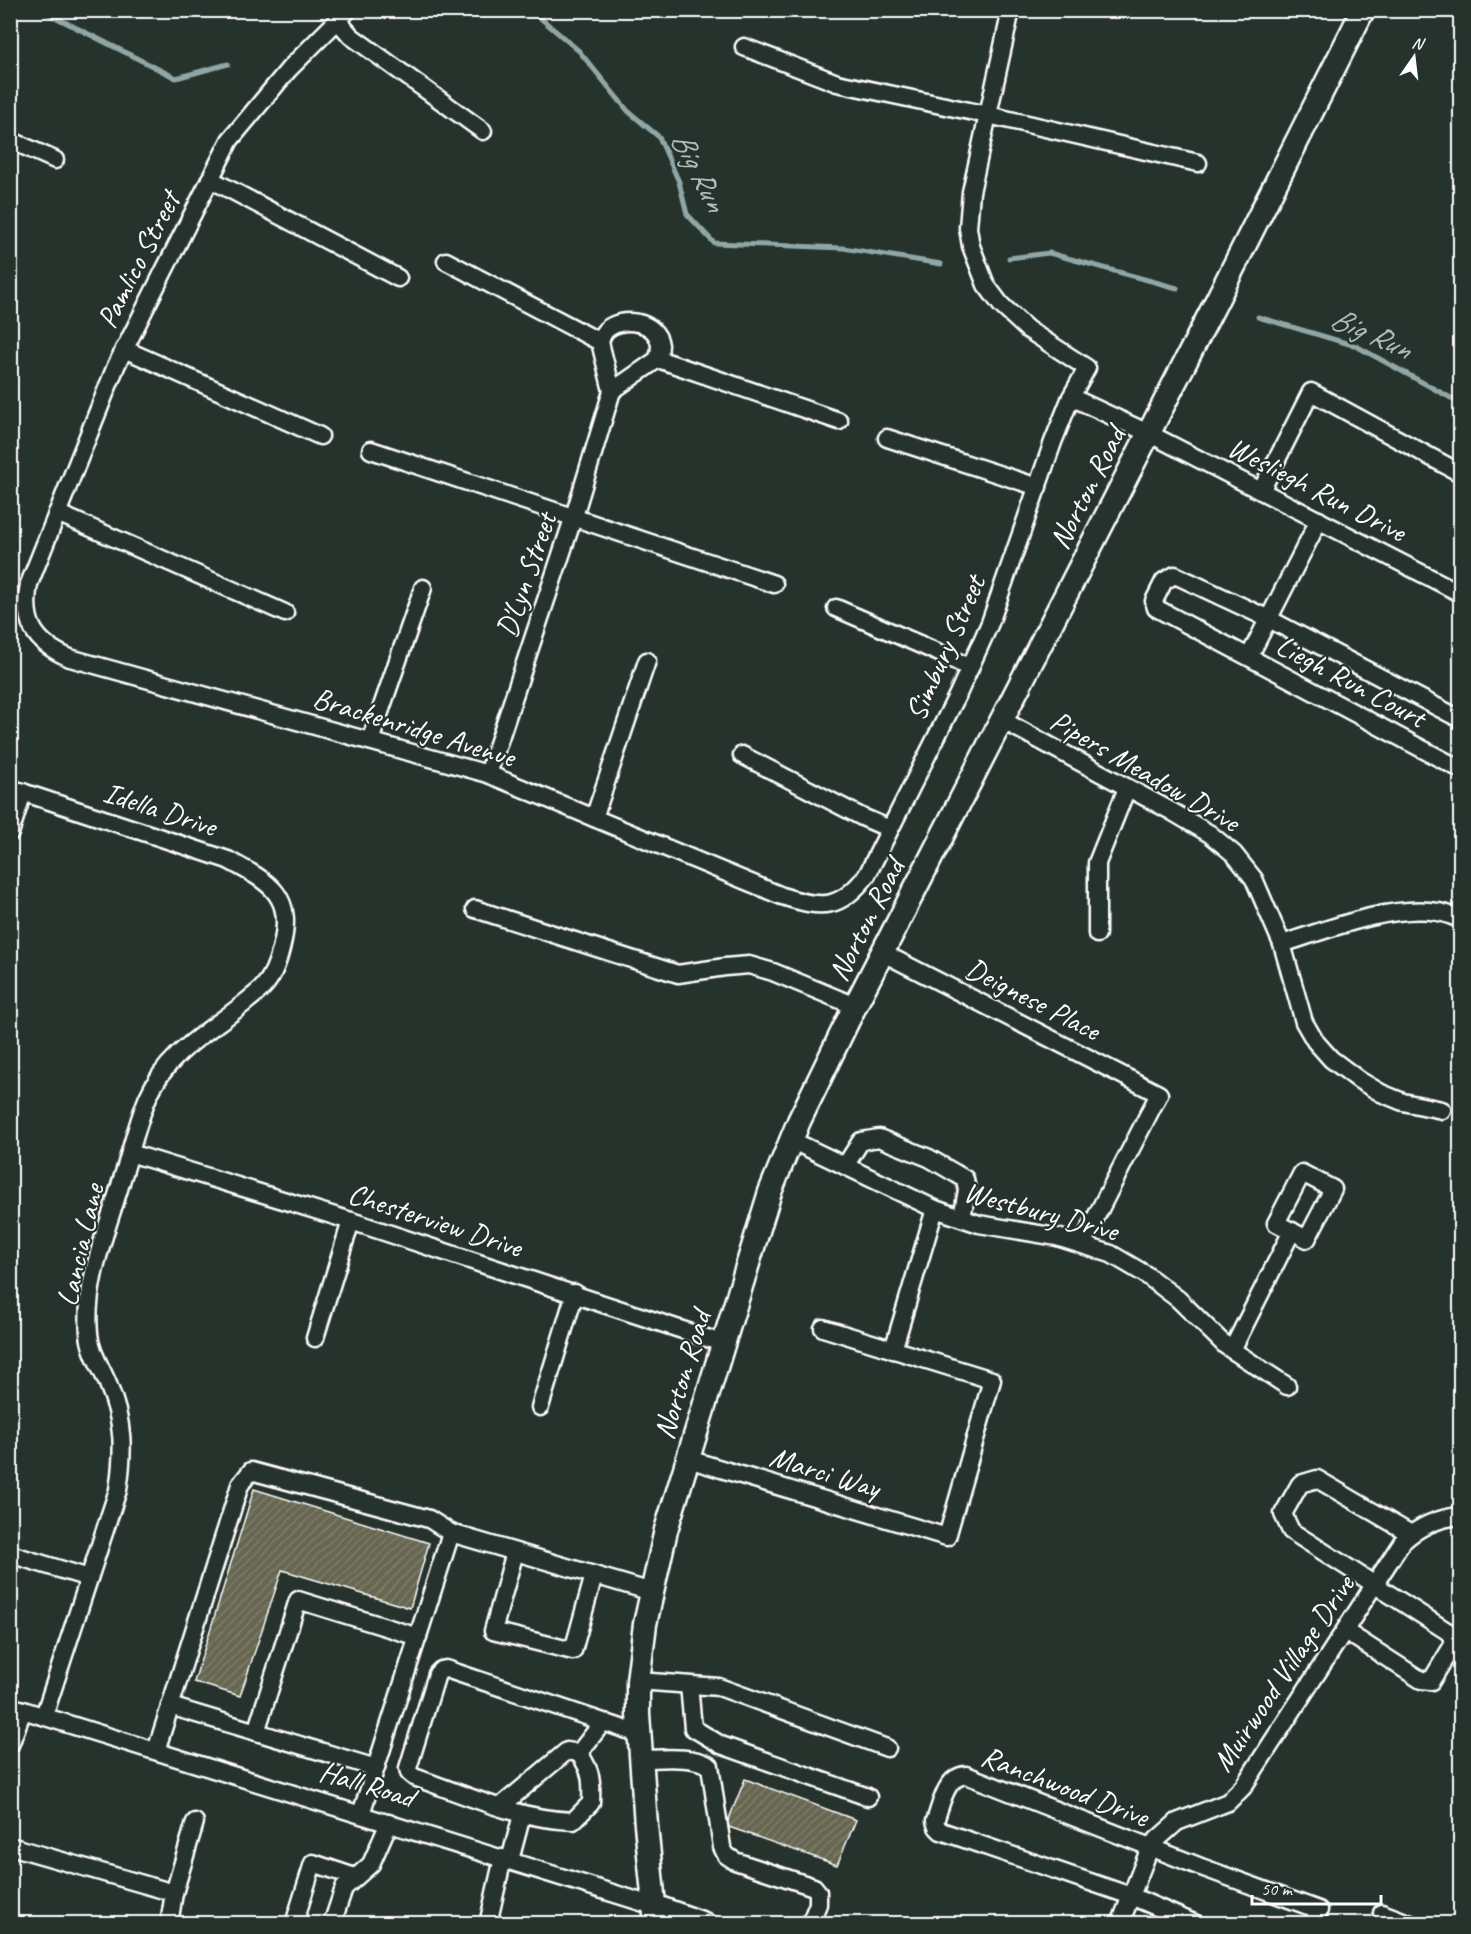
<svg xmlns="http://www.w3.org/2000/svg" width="1471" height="1934" font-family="Caveat,sans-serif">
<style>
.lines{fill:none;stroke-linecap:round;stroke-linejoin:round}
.stream{stroke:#91a7a7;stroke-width:5}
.building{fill:url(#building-hatch);stroke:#fff;stroke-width:1.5}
.minor-casing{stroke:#fff;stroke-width:21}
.major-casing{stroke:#fff;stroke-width:27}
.minor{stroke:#26332d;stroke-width:16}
.major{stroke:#26332d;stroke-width:22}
.labels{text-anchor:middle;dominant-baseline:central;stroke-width:4.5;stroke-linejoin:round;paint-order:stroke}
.street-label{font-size:30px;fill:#fff;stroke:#26332d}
.water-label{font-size:32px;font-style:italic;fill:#adbdbd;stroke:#26332d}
</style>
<defs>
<pattern id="building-hatch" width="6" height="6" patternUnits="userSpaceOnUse" patternTransform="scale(1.5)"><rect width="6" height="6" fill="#666651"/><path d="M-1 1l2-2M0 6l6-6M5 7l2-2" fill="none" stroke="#7d7d6b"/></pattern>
</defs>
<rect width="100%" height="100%" fill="#26332d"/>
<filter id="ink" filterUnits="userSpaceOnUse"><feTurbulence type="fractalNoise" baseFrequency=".0167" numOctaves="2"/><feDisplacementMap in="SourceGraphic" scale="12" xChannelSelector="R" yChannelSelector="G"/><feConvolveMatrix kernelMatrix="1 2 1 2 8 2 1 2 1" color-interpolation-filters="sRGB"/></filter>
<g filter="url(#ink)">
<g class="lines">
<g class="stream">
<path d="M 41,10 L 176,78 L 228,64"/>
<path d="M 531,10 L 579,51 L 628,111 L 659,137 L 679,182 L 687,214 L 714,243 L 843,248 L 941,264"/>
<path d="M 1009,258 L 1049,253 L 1177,288"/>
<path d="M 1258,317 L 1356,346 L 1460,403"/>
</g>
</g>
<g class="building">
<path d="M 254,1489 L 429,1543 L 410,1608 L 282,1570 L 240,1696 L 194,1682 Z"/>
<path d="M 745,1779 L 856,1820 L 837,1865 L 726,1826 Z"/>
</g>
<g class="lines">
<defs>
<g id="minor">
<path d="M 348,10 L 289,69 L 230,140 L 116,366 L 29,584 C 22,622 34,643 70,658 L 488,774 L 782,896 C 822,909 840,910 867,875 L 958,694 L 990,623 L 1053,442 L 1071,397 L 1087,368 L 1027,329 L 1001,305 L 986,285 L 971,246 L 968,228 L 971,192 L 1011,10"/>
<path d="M 338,21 L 351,36 L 483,131"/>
<path d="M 744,47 L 837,83 L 988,115 L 1198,163"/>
<path d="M 10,140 L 55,160"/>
<path d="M 210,179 L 398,278"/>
<path d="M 446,261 L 600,342 L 612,391"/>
<path d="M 600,342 C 601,338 603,333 606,330 C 621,316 657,320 660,345 C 660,349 659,355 658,359"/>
<path d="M 124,349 L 320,436"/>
<path d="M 612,391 L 658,359 L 839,421"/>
<path d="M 1071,397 L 1148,433 L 1460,593"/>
<path d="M 887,438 L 1038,487"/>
<path d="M 371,450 L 774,584"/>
<path d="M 1261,491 L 1311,392 L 1460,473"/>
<path d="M 57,513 L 285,613"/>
<path d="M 836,608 L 944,655 L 970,668"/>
<path d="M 1249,657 L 1319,520"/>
<path d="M 1460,719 L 1269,619 L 1175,575 L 1164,581 L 1154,601 L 1156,608 L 1460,769"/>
<path d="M 1002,720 L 1171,811 L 1210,834 L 1234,854 L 1254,879 L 1282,944 L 1304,1022 L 1315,1041 L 1331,1059 L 1359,1080 L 1381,1093 L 1403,1102 L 1442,1110"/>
<path d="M 370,741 L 423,588"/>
<path d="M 742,755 L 862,817 L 890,829"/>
<path d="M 488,774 L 574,516 L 612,391"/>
<path d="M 10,788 L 228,860 C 271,883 295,895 281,949 C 278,961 273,976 264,986 C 260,991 253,996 247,1001 C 211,1031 168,1051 148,1097 C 137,1123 131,1152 122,1179 C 108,1228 84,1281 89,1333 C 90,1351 101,1367 108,1384 C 124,1422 124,1450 118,1490 L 44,1716"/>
<path d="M 594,818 L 647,661"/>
<path d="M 10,833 L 23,792"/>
<path d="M 475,909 L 678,974 L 725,967 L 749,965 L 773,972 L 855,1006"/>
<path d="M 1097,934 L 1097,863 L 1127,788"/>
<path d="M 1282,944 C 1326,930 1392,904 1438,912 C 1445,913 1453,916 1460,919"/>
<path d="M 883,953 L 1159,1094 L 1082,1244"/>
<path d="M 791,1140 L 935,1209 L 979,1224 L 1057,1237 L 1111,1254 L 1145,1274 L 1178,1299 L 1226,1346 L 1287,1386"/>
<path d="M 130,1153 L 351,1221 L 722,1343"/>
<path d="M 845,1166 L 861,1141 L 879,1138 L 929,1158 L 965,1179 L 967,1190 L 962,1218"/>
<path d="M 1302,1173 L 1333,1189 L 1307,1239 L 1276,1223 Z"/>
<path d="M 315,1338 L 351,1221"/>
<path d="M 893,1350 L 935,1209"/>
<path d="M 1232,1350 L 1292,1231"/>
<path d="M 540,1407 L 575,1293"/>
<path d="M 688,1459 L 947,1537 L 992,1380 L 823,1328"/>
<path d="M 515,1552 L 493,1631 L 573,1651 L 594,1575"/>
<path d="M 10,1554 L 89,1578"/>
<path d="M 1345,1631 L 1421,1680 L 1431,1681 L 1453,1645 L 1453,1636 L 1450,1633 L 1291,1531 L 1283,1514 L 1300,1484 L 1317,1479 L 1411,1534"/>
<path d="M 638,1681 L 719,1687 L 887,1748"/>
<path d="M 689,1685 L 693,1728 L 721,1745 L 868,1797"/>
<path d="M 10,1706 L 654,1906"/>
<path d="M 170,1706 L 376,1768"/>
<path d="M 603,1722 L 579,1753 C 592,1772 592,1780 591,1803 L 573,1821 C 517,1819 466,1795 414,1777 L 409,1773 L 408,1768 L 437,1674 L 441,1670 L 446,1669 L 639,1734"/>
<path d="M 256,1732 L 298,1600 L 418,1637"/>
<path d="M 10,1745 L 23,1710"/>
<path d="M 156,1751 L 240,1485 L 251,1471 L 429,1519 L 451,1533 L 652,1592"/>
<path d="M 641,1759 C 662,1759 692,1755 710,1766 L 722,1847 L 726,1855 L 735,1861 L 814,1887 L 818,1892 L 818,1904 L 810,1924"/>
<path d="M 500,1807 L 567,1751 L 579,1753"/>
<path d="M 361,1814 L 451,1533"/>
<path d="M 10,1846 L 174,1893 L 169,1924"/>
<path d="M 510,1860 L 522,1815"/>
<path d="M 174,1893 L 195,1822"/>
<path d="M 1382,1913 L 1411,1924"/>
<path d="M 294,1924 L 313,1863 L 355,1877"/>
<path d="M 332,1924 L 344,1888 L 371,1864 L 389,1823"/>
<path d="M 488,1924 L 503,1858"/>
<path d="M 1120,1924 L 1151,1845 L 1177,1822 L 1228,1802 L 1243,1787 L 1402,1542 C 1418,1527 1439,1518 1460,1516"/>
<path d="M 1196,1924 L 1131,1896 L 941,1831 L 937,1827 L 935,1821 C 942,1803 945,1777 966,1775 L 1201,1867 L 1319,1910 L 1313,1924"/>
</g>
<g id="major">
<path d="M 654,1906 L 704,1924"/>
<path d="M 656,1924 L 646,1825 L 638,1714 L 638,1681 L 645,1624 L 666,1530 L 770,1192 L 799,1121 L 855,1006 L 1215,304 L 1363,10"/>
</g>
</defs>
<use href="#minor" class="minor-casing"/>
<use href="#major" class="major-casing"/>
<use href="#minor" class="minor"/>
<use href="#major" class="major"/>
</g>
</g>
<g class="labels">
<g class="street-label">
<text transform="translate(138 260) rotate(-63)">Pamlico Street</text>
<text transform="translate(1087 488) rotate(-63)">Norton Road</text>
<text transform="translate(1317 489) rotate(27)">Wesliegh Run Drive</text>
<text transform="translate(526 575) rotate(-71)">D'Lyn Street</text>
<text transform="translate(945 648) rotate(-66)">Simbury Street</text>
<text transform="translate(1351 681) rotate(28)">Liegh Run Court</text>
<text transform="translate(414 727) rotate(17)">Brackenridge Avenue</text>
<text transform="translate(1145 771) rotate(30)">Pipers Meadow Drive</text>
<text transform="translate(160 809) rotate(18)">Idella Drive</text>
<text transform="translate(866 920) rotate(-63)">Norton Road</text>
<text transform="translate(1033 999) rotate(27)">Deignese Place</text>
<text transform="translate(1041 1211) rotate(15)">Westbury Drive</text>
<text transform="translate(435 1220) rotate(18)">Chesterview Drive</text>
<text transform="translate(80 1245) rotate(-77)">Lancia Lane</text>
<text transform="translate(682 1375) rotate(-73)">Norton Road</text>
<text transform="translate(825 1472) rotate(17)">Marci Way</text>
<text transform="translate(1283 1673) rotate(-56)">Muirwood Village Drive</text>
<text transform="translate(367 1784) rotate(17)">Hall Road</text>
<text transform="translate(1065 1786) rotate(21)">Ranchwood Drive</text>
</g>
<g class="water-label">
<text transform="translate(699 171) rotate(63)">Big Run</text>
<text transform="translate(1371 333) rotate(24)">Big Run</text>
</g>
</g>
<rect width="1471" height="1934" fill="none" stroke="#26332d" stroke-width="36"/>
<rect x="18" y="18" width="1435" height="1898" fill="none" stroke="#fff" stroke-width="2" filter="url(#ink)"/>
<g transform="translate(1414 57) rotate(14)" stroke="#26332d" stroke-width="4.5" paint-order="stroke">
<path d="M0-4.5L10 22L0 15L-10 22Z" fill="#ffffff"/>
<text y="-9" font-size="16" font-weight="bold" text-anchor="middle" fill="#ffffff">N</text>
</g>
<path d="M1252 1895v9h129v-9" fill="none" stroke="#ffffff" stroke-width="3"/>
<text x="1261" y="1895" font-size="18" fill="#ffffff" stroke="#26332d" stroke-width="4.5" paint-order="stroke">50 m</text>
</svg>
